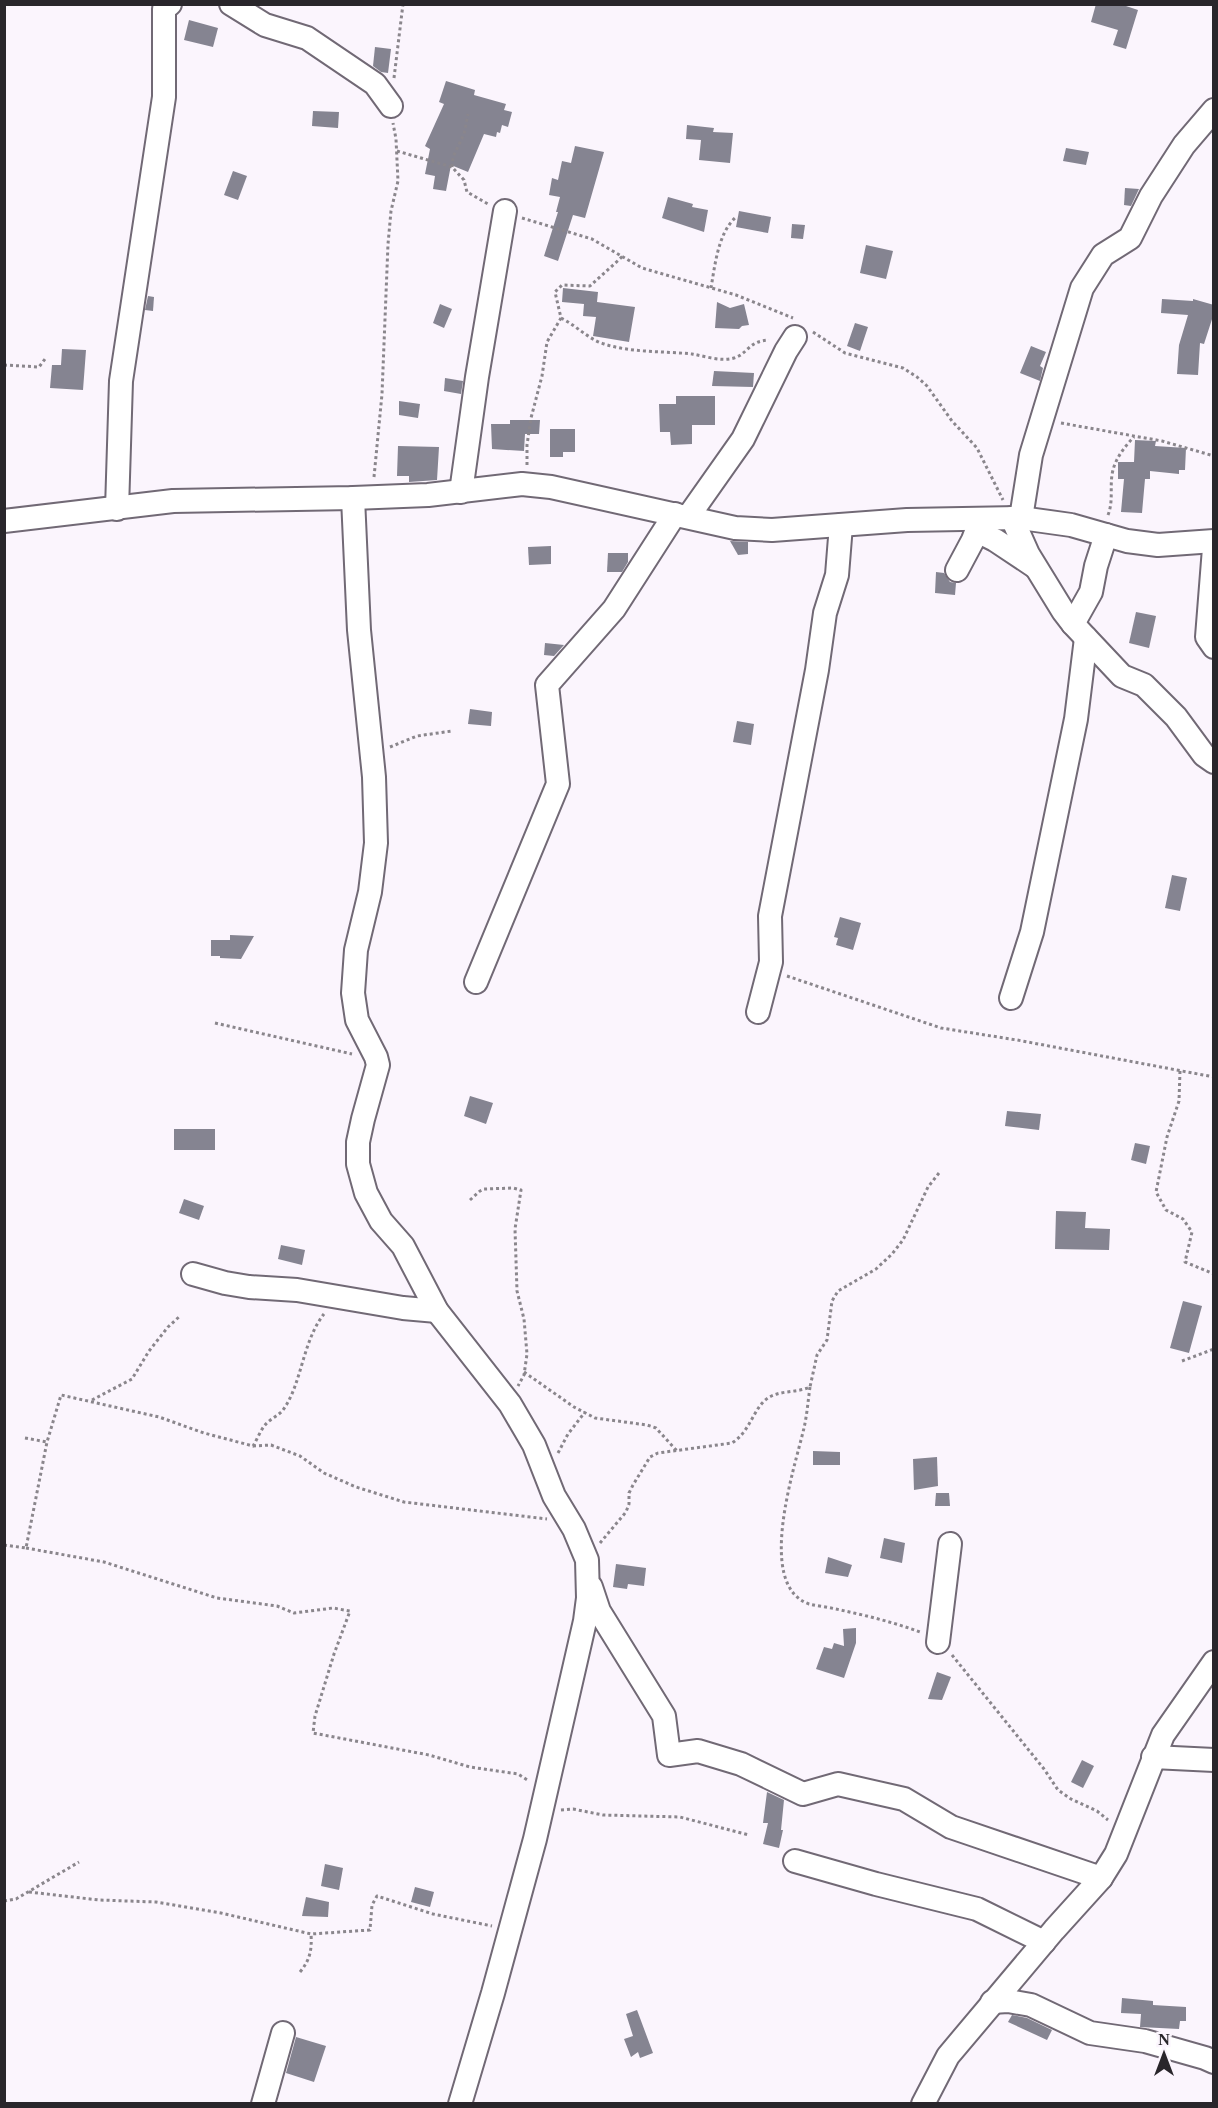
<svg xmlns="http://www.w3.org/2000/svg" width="1218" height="2108" font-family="Georgia,serif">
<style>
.building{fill:#858491}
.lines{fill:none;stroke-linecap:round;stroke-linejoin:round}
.minor-casing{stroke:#716975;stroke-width:26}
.path{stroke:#8a868c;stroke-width:3;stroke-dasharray:3 3;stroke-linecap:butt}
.minor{stroke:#fff;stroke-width:22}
</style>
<rect width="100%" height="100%" fill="#fbf5fd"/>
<g class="building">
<path d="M 1096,4 L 1120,4 L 1138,10 L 1126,49 L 1113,45 L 1118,30 L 1091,22 Z"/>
<path d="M 189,20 L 218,28 L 213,47 L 184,40 Z"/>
<path d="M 375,47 L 391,49 L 388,73 L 381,72 L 373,66 Z"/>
<path d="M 446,81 L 475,90 L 474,95 L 506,104 L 504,110 L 512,112 L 508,127 L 502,125 L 500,133 L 497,132 L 496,137 L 484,134 L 468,172 L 451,165 L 446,191 L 433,189 L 435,176 L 425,174 L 430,149 L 425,146 L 444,104 L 439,102 Z"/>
<path d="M 313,111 L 339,112 L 338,128 L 312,126 Z"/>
<path d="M 687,125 L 714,128 L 713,132 L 733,133 L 730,163 L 699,160 L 701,140 L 686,139 Z"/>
<path d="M 575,146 L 604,152 L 585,218 L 573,215 L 558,261 L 544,256 L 558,212 L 556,212 L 560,197 L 549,195 L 552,178 L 558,180 L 562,161 L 571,163 Z"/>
<path d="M 1066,148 L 1089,152 L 1086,165 L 1063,161 Z"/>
<path d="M 233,171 L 247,176 L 238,200 L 224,195 Z"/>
<path d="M 1125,188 L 1139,189 L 1131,206 L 1124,205 Z"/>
<path d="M 668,197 L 693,204 L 692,207 L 708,210 L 704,232 L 662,218 Z"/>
<path d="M 739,211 L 771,217 L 768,233 L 736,227 Z"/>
<path d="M 792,224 L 805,225 L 803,239 L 791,238 Z"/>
<path d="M 866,245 L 893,251 L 886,279 L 860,273 Z"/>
<path d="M 563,288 L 598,292 L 597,302 L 635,307 L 629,342 L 593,336 L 596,317 L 583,316 L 584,304 L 562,302 Z"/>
<path d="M 148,296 L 154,297 L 153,311 L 145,310 Z"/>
<path d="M 1162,299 L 1193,301 L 1193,299 L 1214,305 L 1214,313 L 1204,344 L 1200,343 L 1198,375 L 1177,374 L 1179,345 L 1188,315 L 1161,313 Z"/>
<path d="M 717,302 L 730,308 L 744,304 L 749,325 L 742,326 L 739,329 L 715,328 Z"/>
<path d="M 440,304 L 452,309 L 444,328 L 433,323 Z"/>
<path d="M 855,323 L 868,327 L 860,351 L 847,346 Z"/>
<path d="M 1031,346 L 1046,352 L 1040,366 L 1043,368 L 1040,381 L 1020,373 Z"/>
<path d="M 62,349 L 86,350 L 83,390 L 50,388 L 52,365 L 61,365 Z"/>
<path d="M 714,371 L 754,373 L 753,387 L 712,386 Z"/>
<path d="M 445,378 L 463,381 L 461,394 L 444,391 Z"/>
<path d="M 676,396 L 715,396 L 715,425 L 692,425 L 692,444 L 671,445 L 670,432 L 660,432 L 659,404 L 676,404 Z"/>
<path d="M 399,401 L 420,404 L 418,418 L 399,415 Z"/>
<path d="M 510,420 L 540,420 L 539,434 L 525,434 L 524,451 L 492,449 L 491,424 L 510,424 Z"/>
<path d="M 550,429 L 575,429 L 575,452 L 563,452 L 563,457 L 550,457 Z"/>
<path d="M 1135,440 L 1156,441 L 1155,446 L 1186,448 L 1185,470 L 1179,470 L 1179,474 L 1150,471 L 1150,479 L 1145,479 L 1142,513 L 1121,512 L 1124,479 L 1118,479 L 1118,462 L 1134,462 Z"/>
<path d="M 398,446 L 439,447 L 437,480 L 409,482 L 409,476 L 397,476 Z"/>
<path d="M 730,541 L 748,542 L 748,554 L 738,555 Z"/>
<path d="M 551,546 L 551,564 L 529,565 L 528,547 Z"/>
<path d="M 608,553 L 628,553 L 628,562 L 622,572 L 607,572 Z"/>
<path d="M 936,572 L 944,573 L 950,582 L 956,583 L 955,595 L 935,593 Z"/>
<path d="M 1136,612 L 1156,616 L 1149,648 L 1129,643 Z"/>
<path d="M 545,643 L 564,645 L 554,656 L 544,655 Z"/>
<path d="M 470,709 L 492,712 L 491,726 L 468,724 Z"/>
<path d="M 737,721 L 754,724 L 751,745 L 733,742 Z"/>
<path d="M 1172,875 L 1187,878 L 1180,911 L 1165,908 Z"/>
<path d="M 840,917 L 861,923 L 853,950 L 836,945 L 838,938 L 834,937 Z"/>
<path d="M 230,935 L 254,936 L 241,959 L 220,958 L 220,956 L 211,956 L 211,940 L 230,940 Z"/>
<path d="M 470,1096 L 493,1103 L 486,1124 L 464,1116 Z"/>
<path d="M 1007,1111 L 1041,1114 L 1039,1130 L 1005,1126 Z"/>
<rect x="174" y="1129" width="41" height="21"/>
<path d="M 1135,1143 L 1150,1146 L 1146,1164 L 1131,1160 Z"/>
<path d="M 184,1199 L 204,1206 L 199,1220 L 179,1213 Z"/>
<path d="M 1056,1211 L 1086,1212 L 1085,1228 L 1110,1229 L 1109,1250 L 1055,1249 Z"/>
<path d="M 281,1245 L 305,1250 L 302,1265 L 278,1259 Z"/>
<path d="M 1183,1301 L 1202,1306 L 1189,1353 L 1170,1348 Z"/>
<path d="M 813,1451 L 840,1452 L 840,1465 L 813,1465 Z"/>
<path d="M 937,1457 L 938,1486 L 914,1490 L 913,1459 Z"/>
<path d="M 936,1493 L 949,1493 L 950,1506 L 935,1506 Z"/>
<path d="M 884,1538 L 905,1543 L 902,1563 L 880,1558 Z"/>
<path d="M 828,1557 L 852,1565 L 848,1577 L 825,1573 Z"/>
<path d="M 616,1564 L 646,1568 L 644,1586 L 628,1584 L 627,1589 L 613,1587 Z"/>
<path d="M 856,1628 L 856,1643 L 844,1678 L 816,1669 L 824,1647 L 832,1649 L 834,1643 L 844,1646 L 843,1629 Z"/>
<path d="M 937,1672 L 951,1677 L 942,1700 L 928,1699 Z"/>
<path d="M 1082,1760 L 1094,1766 L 1083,1788 L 1071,1782 Z"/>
<path d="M 767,1792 L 784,1800 L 781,1830 L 783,1830 L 779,1848 L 763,1844 L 768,1823 L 763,1823 Z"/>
<path d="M 325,1864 L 343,1868 L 339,1890 L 321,1886 Z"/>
<path d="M 415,1887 L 434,1892 L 430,1907 L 411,1902 Z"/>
<path d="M 306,1897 L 329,1902 L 328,1917 L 302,1916 Z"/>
<path d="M 1122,1998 L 1153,2001 L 1153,2005 L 1186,2007 L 1186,2021 L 1180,2021 L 1179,2029 L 1140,2027 L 1141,2014 L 1121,2013 Z"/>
<path d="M 637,2010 L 653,2053 L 640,2058 L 638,2052 L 631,2057 L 624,2039 L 633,2036 L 626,2014 Z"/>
<path d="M 1012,2015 L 1027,2018 L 1052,2030 L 1047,2040 L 1008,2022 Z"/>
<path d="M 296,2037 L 326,2046 L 314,2082 L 286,2073 Z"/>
</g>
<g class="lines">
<defs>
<g id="minor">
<path d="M 231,4 L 265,25 L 307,38 L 375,84 L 391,106"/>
<path d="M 461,492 L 477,377 L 505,211"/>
<path d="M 353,498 L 359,630 L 374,777 L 376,843 L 370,892 L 356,950 L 353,993 L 357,1020 L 376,1057 L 378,1065 L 363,1119 L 358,1142 L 358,1164 L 366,1193 L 381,1221 L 403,1246 L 437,1311 L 510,1404 L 534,1445 L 554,1496 L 574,1529 L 587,1560 L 588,1598 L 585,1621 L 535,1839 L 493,1993 L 460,2104"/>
<path d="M 117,509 L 121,381 L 164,97 L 164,9 L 170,4"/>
<path d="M 688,517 L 743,439 L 786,351 L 795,337"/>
<path d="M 1012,518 L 1028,554 L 1063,611 L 1073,624 L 1122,676 L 1144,685 L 1176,717 L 1204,755 L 1214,762"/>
<path d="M 1021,518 L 1031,455 L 1082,288 L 1103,255 L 1130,238 L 1151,196 L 1184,145 L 1214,110"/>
<path d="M 4,521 L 173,501 L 353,498 L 428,495 L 522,484 L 551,487 L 735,528 L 772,530 L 907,520 L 1021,518 L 1071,525 L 1127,541 L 1158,545 L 1214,541"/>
<path d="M 977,531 L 995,540 L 1034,566"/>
<path d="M 1214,548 L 1207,637 L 1214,647"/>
<path d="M 957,570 L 973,540 L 981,519"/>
<path d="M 1073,624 L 1091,592 L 1096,566 L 1106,535"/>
<path d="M 476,982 L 558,784 L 547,685 L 614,609 L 675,514"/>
<path d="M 1011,998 L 1032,932 L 1076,719 L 1086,638"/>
<path d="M 758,1012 L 771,962 L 770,916 L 817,670 L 825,613 L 837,575 L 841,525"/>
<path d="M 193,1274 L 225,1283 L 249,1287 L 297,1290 L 403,1308 L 437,1311"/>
<path d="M 591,1587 L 599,1611 L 664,1716 L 669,1755 L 698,1751 L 741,1764 L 803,1794 L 838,1784 L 904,1799 L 951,1827 L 1101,1878"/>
<path d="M 938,1642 L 950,1544"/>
<path d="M 1153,1757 L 1214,1760"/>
<path d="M 795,1861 L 876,1884 L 977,1909 L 1044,1942"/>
<path d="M 992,2002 L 1008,2001 L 1031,2005 L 1090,2033 L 1145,2041 L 1205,2058 L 1214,2062"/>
<path d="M 263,2104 L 283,2033"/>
<path d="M 923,2104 L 948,2056 L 1054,1930 L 1101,1878 L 1116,1854 L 1163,1735 L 1214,1662"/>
</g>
</defs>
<use href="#minor" class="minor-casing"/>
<g class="path">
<path d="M 394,78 L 403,4"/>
<path d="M 397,151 L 452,167 L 464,180 L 467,192 L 488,204"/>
<path d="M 452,167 L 453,157 L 464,134 L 468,114"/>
<path d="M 522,218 L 592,239 L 642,268 L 736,295 L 793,318"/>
<path d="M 711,288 C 715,265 718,234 735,218"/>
<path d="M 561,318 C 577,326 588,339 604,344 C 632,353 664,351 692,354 C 705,356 721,362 734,358 C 748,354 748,341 769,340"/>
<path d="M 813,332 L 845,353 L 903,368 L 917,377 L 927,386 L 952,421 L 977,448 L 1003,500"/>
<path d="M 4,365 L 39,367 L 45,359"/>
<path d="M 1061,423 L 1162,441 L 1214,456"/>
<path d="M 527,465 L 527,445 L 531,418 L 542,376 L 547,342 L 561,318 L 555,292 L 562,285 L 590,286 L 623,256"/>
<path d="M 374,477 L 382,394 L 388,244 L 391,211 L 398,181 L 396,139 L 393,123"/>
<path d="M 1108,515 C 1114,500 1109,485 1113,470 C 1116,458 1125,446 1134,437"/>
<path d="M 390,747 L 417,736 L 452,731"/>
<path d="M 787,976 L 941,1028 L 1017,1040 L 1214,1077"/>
<path d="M 215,1023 L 352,1054"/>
<path d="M 1180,1071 L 1179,1101 L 1167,1137 L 1156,1192 L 1166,1210 L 1183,1219 L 1192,1232 L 1185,1262 L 1214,1274"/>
<path d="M 470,1200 L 480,1191 L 484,1189 L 513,1188 L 521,1190 L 515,1229 L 517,1291 L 524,1319 L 527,1354 L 524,1375 L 518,1386"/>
<path d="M 1182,1361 L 1214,1349"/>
<path d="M 524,1372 L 574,1407 L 595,1418 L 647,1425 L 656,1428 L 677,1451"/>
<path d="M 810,1387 C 808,1401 807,1415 804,1428 C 795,1467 755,1585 809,1604 C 817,1606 827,1607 836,1609 C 864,1615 893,1622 920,1632"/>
<path d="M 92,1400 L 132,1379 L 149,1351 L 168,1327 L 180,1316"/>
<path d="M 25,1438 L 47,1442"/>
<path d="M 253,1446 L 271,1445 L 300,1456 L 324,1473 L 356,1487 L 404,1502 L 547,1519"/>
<path d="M 558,1453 L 568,1434 L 585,1412"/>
<path d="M 600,1543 L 626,1512 L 629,1504 L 629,1493 L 633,1485 L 650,1457 L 658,1453 L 732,1443 C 751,1431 753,1408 768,1398 C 780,1390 797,1393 810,1387 L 817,1355 L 827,1340 L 832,1301 L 838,1291 L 876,1269 L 892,1254 L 903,1240 L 928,1187 L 939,1173"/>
<path d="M 4,1545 L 26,1548 L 47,1442 L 61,1395 L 159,1417 L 204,1433 L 253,1446 C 257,1440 260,1431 265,1425 C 270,1419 278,1416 283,1410 C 302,1384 302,1342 324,1314"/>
<path d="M 26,1548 L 104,1562 L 217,1598 L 277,1606 L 294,1613 L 333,1608 L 350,1611 L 334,1654 L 315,1716 L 313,1733 L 429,1755 L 470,1767 L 518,1774 L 529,1781"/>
<path d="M 952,1655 L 1044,1769 L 1058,1790 L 1071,1799 L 1097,1811 L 1108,1820"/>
<path d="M 561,1810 L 573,1809 L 603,1815 L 680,1817 L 749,1835"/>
<path d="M 29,1892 L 99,1900 L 156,1902 L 221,1913 L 311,1934 L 370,1930 L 372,1905 L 377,1896 L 433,1914 L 492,1926"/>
<path d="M 4,1901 L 16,1899 L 79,1862"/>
<path d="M 300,1972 C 310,1960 312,1950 311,1934"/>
</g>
<use href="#minor" class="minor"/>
</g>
<rect width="1218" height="2108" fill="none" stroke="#29262b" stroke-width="12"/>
<g transform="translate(1164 2054)" stroke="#fbf5fd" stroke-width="4.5" paint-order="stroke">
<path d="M0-4.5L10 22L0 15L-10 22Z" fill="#29262b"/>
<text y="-9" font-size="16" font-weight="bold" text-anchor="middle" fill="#29262b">N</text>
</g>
</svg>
